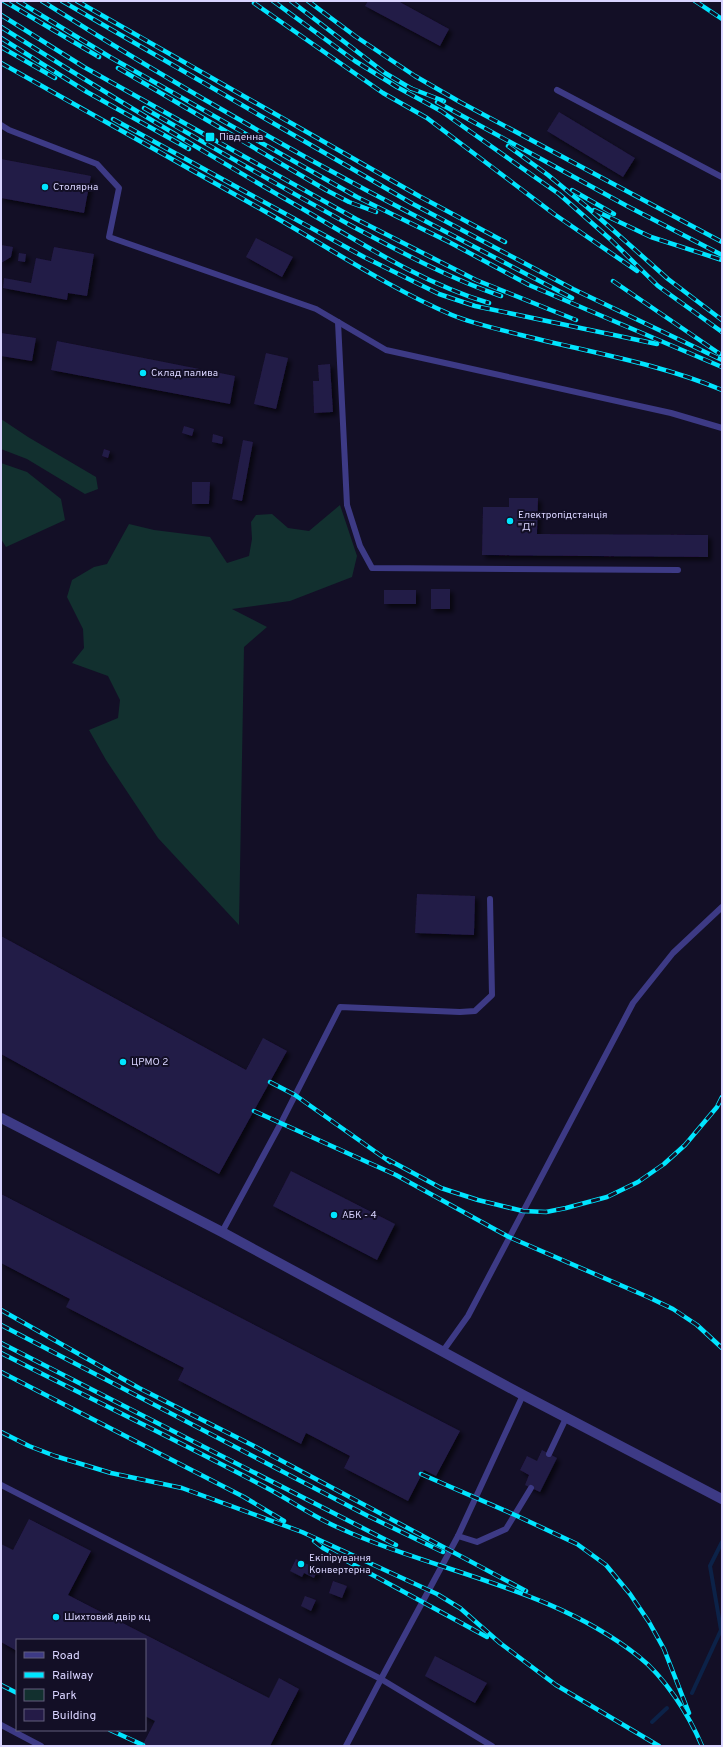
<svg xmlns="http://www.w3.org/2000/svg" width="723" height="1747" font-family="Overpass,sans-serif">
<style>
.green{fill:#12302f}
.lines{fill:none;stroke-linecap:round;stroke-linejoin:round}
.stream{stroke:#0c2248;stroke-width:4}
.building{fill:#241b47;filter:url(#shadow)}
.lane{stroke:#3d3a85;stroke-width:6}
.street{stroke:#3d3a85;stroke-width:10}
.rail-casing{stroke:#00e5ff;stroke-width:4.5}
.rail{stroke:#130f26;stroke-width:3;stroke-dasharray:9;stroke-linecap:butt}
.poi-dot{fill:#00e5ff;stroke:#130f26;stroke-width:1.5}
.labels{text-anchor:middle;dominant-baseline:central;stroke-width:4;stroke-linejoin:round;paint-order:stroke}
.poi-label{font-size:10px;fill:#d9d4ff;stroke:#130f26;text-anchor:start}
</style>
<defs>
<filter id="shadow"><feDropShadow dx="3.5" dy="3.5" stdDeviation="2" flood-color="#0009"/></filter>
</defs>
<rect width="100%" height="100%" fill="#130f26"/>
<g class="green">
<path d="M 1,419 L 28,437 L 96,477 L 98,489 L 85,494 L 27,459 L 1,449 Z"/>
<path d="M 1,463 L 27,472 L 61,499 L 65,520 L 6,547 L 1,539 Z"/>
<path d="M 340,505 L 357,556 L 352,577 L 290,601 L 232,609 L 267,627 L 244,647 L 239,925 L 158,838 L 106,760 L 89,730 L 118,718 L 120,700 L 108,676 L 72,663 L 84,648 L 83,629 L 67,597 L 72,580 L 94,567 L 107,564 L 129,524 L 154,530 L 210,537 L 227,563 L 249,556 L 252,539 L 251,522 L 256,515 L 272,514 L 288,528 L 309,531 Z"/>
</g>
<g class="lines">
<g class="stream">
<path d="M 692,1693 L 721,1630 L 710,1566 L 722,1542"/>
<path d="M 652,1722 L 667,1708"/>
</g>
</g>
<g class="building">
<path d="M 368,1 L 398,1 L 449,29 L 440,46 L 365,6 Z"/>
<path d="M 559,112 L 635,158 L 623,177 L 547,131 Z"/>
<path d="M 1,159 L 91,176 L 84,213 L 1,198 Z"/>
<path d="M 256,238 L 293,257 L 282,277 L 246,257 Z"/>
<path d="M 1,245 L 13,247 L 11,257 L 1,263 Z"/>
<path d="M 54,247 L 94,254 L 87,296 L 68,293 L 67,300 L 3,288 L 4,278 L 31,283 L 36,258 L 51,261 Z"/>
<path d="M 19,253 L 26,254 L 25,262 L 18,261 Z"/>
<path d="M 1,333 L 36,338 L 32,361 L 1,356 Z"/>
<path d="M 57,341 L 235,376 L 230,404 L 51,370 Z"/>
<path d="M 266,353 L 288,358 L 276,409 L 254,404 Z"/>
<path d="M 330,364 L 333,412 L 314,413 L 313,381 L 319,381 L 318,365 Z"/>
<path d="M 184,426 L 194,429 L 192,436 L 182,433 Z"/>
<path d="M 213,434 L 223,437 L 222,444 L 212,442 Z"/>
<path d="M 243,440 L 253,442 L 242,501 L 232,499 Z"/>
<path d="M 104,449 L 110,451 L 108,458 L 102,456 Z"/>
<path d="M 192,482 L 210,482 L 209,504 L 192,504 Z"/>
<path d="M 509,498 L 538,498 L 537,534 L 708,535 L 708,557 L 482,555 L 483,507 L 509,507 Z"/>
<rect x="431" y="589" width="19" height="20"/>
<rect x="384" y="590" width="32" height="14"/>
<path d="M 417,894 L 475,896 L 474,935 L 415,933 Z"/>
<path d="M 1,936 L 246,1070 L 263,1038 L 287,1051 L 219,1174 L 1,1054 Z"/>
<path d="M 291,1171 L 395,1224 L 377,1260 L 273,1206 Z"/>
<path d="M 1,1194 L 460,1431 L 436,1476 L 424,1470 L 408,1501 L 344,1468 L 350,1456 L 306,1433 L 301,1444 L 178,1380 L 184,1368 L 66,1307 L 70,1299 L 1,1263 Z"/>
<path d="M 542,1450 L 557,1458 L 540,1492 L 525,1485 L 529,1475 L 520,1470 L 527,1456 L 537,1461 Z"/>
<path d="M 29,1519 L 91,1551 L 68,1595 L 269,1698 L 279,1678 L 299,1689 L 270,1746 L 142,1746 L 155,1721 L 145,1716 L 145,1640 L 17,1640 L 17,1651 L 1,1642 L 1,1544 L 13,1550 Z"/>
<path d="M 296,1559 L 318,1569 L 314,1578 L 304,1573 L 302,1577 L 290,1571 Z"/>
<path d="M 333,1581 L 347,1586 L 342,1598 L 329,1593 Z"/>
<path d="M 305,1596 L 316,1600 L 311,1611 L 301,1606 Z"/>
<path d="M 435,1656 L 487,1683 L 475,1703 L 425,1676 Z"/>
</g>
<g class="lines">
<g class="lane">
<path d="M 557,90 L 722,177"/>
<path d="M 1,125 L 9,130 L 97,164 L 119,188 L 109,237 L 316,309 L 386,350 L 671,413 L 722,428"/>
<path d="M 338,322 L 347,505 L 360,546 L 372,568 L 678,570"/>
<path d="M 222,1232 L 281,1123 L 340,1007 L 460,1012 L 475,1011 L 492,995 L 490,899"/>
<path d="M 443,1351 L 468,1316 L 633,1003 L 673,953 L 722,907"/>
<path d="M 549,1454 L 567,1416"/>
<path d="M 1,1485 L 381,1679 L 346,1746"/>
<path d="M 458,1536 L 477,1542 L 506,1529 L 531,1488"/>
<path d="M 1,1725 L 41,1746"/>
<path d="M 492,1746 L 381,1679 L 458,1536 L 523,1395"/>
</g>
<path class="street" d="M 1,1118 L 222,1232 L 523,1395 L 722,1499"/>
<defs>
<g id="rail">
<path d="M 4,1 L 99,57"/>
<path d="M 18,1 L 110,57 L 357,197 L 449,242 L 529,285 L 722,367"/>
<path d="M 42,1 C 147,67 256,131 366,190 C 435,226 503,262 572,298"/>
<path d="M 62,1 L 413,204 L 573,289 L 722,360"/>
<path d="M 77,1 L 419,196 L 505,242"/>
<path d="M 273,1 L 355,61 L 397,87 L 441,111 L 559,194 L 610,239 L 658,286 L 722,332"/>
<path d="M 291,1 L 385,73 L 412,89"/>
<path d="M 308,1 L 355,36 L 415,76 L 460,102 L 722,242"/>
<path d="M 695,1 L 722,19"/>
<path d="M 254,3 L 383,93 L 427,118 L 554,214 L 637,271"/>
<path d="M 1,15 L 84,67 L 356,219 L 476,280 L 576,320"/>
<path d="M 1,27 C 100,90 200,150 301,208 C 361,243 422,283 489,303"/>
<path d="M 1,38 L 87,92 L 189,149"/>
<path d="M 1,47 L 55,78"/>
<path d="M 1,63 C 89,113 178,162 266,212 C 328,247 387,287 452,315 C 474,324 498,329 521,335 C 588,352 658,363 722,390"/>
<path d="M 118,68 L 326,190 L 349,202 L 376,212"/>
<path d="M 410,88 L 444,101"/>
<path d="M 437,102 L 627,206 L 722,255"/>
<path d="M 144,108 C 212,147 281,187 350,225 C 399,251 448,278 501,296"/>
<path d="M 113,119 L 364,257 L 439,294 L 475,306 L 657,344"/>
<path d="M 508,146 L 548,175 L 587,207 L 668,279 L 722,320"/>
<path d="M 572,190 L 614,214"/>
<path d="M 594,210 L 651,237 L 722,260"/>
<path d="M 613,281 L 720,354"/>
<path d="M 270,1082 L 295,1095 L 390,1162"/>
<path d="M 254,1111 L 396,1175 L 509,1237 L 648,1297 L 673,1309 L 697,1325 L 722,1348"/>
<path d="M 387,1159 L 441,1188 L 478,1200 L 523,1211 L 546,1212 L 566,1208 L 607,1197 L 638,1182 L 664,1164 L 685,1145 L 717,1107 L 722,1097"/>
<path d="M 1,1310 L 139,1388 L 252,1445 L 526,1591"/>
<path d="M 1,1325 L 368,1516 L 443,1552"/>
<path d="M 1,1343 L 396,1545"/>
<path d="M 1,1353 C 89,1398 178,1441 265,1487 C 290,1500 312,1516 337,1527 C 437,1573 551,1587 638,1656 C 665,1677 689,1715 702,1746"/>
<path d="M 1,1372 L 244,1497 L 284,1521"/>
<path d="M 1,1432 L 29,1446 L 55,1456 L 111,1473 L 182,1488 L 302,1532 L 437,1594 L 460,1608 L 500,1643 L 556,1685 L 659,1746"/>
<path d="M 421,1474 L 515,1515 L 577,1544 L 606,1565 L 630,1594 L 649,1622 L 664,1649 L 689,1713"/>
<path d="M 314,1541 L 323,1548 L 487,1637"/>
<path d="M 1,1685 L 17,1693"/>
<path d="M 110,1730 L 143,1745"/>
</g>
</defs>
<use href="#rail" class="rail-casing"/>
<use href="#rail" class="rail"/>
</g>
<g class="poi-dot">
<rect x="205" y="132" width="10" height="10" rx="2"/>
<circle cx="45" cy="187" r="4"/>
<circle cx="143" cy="373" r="4"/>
<circle cx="510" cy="521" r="4"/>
<circle cx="123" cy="1062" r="4"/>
<circle cx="334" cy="1215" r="4"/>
<circle cx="301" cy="1564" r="4"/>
<circle cx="56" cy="1617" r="4"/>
</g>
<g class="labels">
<g class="poi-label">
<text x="219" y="137">Південна</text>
<text x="53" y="187">Столярна</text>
<text x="151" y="373">Склад палива</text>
<text x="518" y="515">Електропідстанція<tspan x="518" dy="12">"Д"</tspan></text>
<text x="131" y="1062">ЦРМО 2</text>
<text x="342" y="1215">АБК - 4</text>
<text x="309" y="1558">Екіпірування<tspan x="309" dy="12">Конвертерна</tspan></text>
<text x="64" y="1617">Шихтовий двір кц</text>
</g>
</g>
<rect width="723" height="1747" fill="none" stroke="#d9d4ff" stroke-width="4"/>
<rect x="16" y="1639" width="130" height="92" fill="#130f26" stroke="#625e7d"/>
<rect x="24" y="1652" width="20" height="6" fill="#3d3a85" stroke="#625e7d"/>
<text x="52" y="1659" font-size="12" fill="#d9d4ff">Road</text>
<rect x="24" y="1672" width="20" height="6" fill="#00e5ff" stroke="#625e7d"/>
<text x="52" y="1679" font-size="12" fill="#d9d4ff">Railway</text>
<rect x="24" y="1689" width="20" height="12" fill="#12302f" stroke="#625e7d"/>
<text x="52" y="1699" font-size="12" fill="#d9d4ff">Park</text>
<rect x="24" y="1709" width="20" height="12" fill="#241b47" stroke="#625e7d"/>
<text x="52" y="1719" font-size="12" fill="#d9d4ff">Building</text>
</svg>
